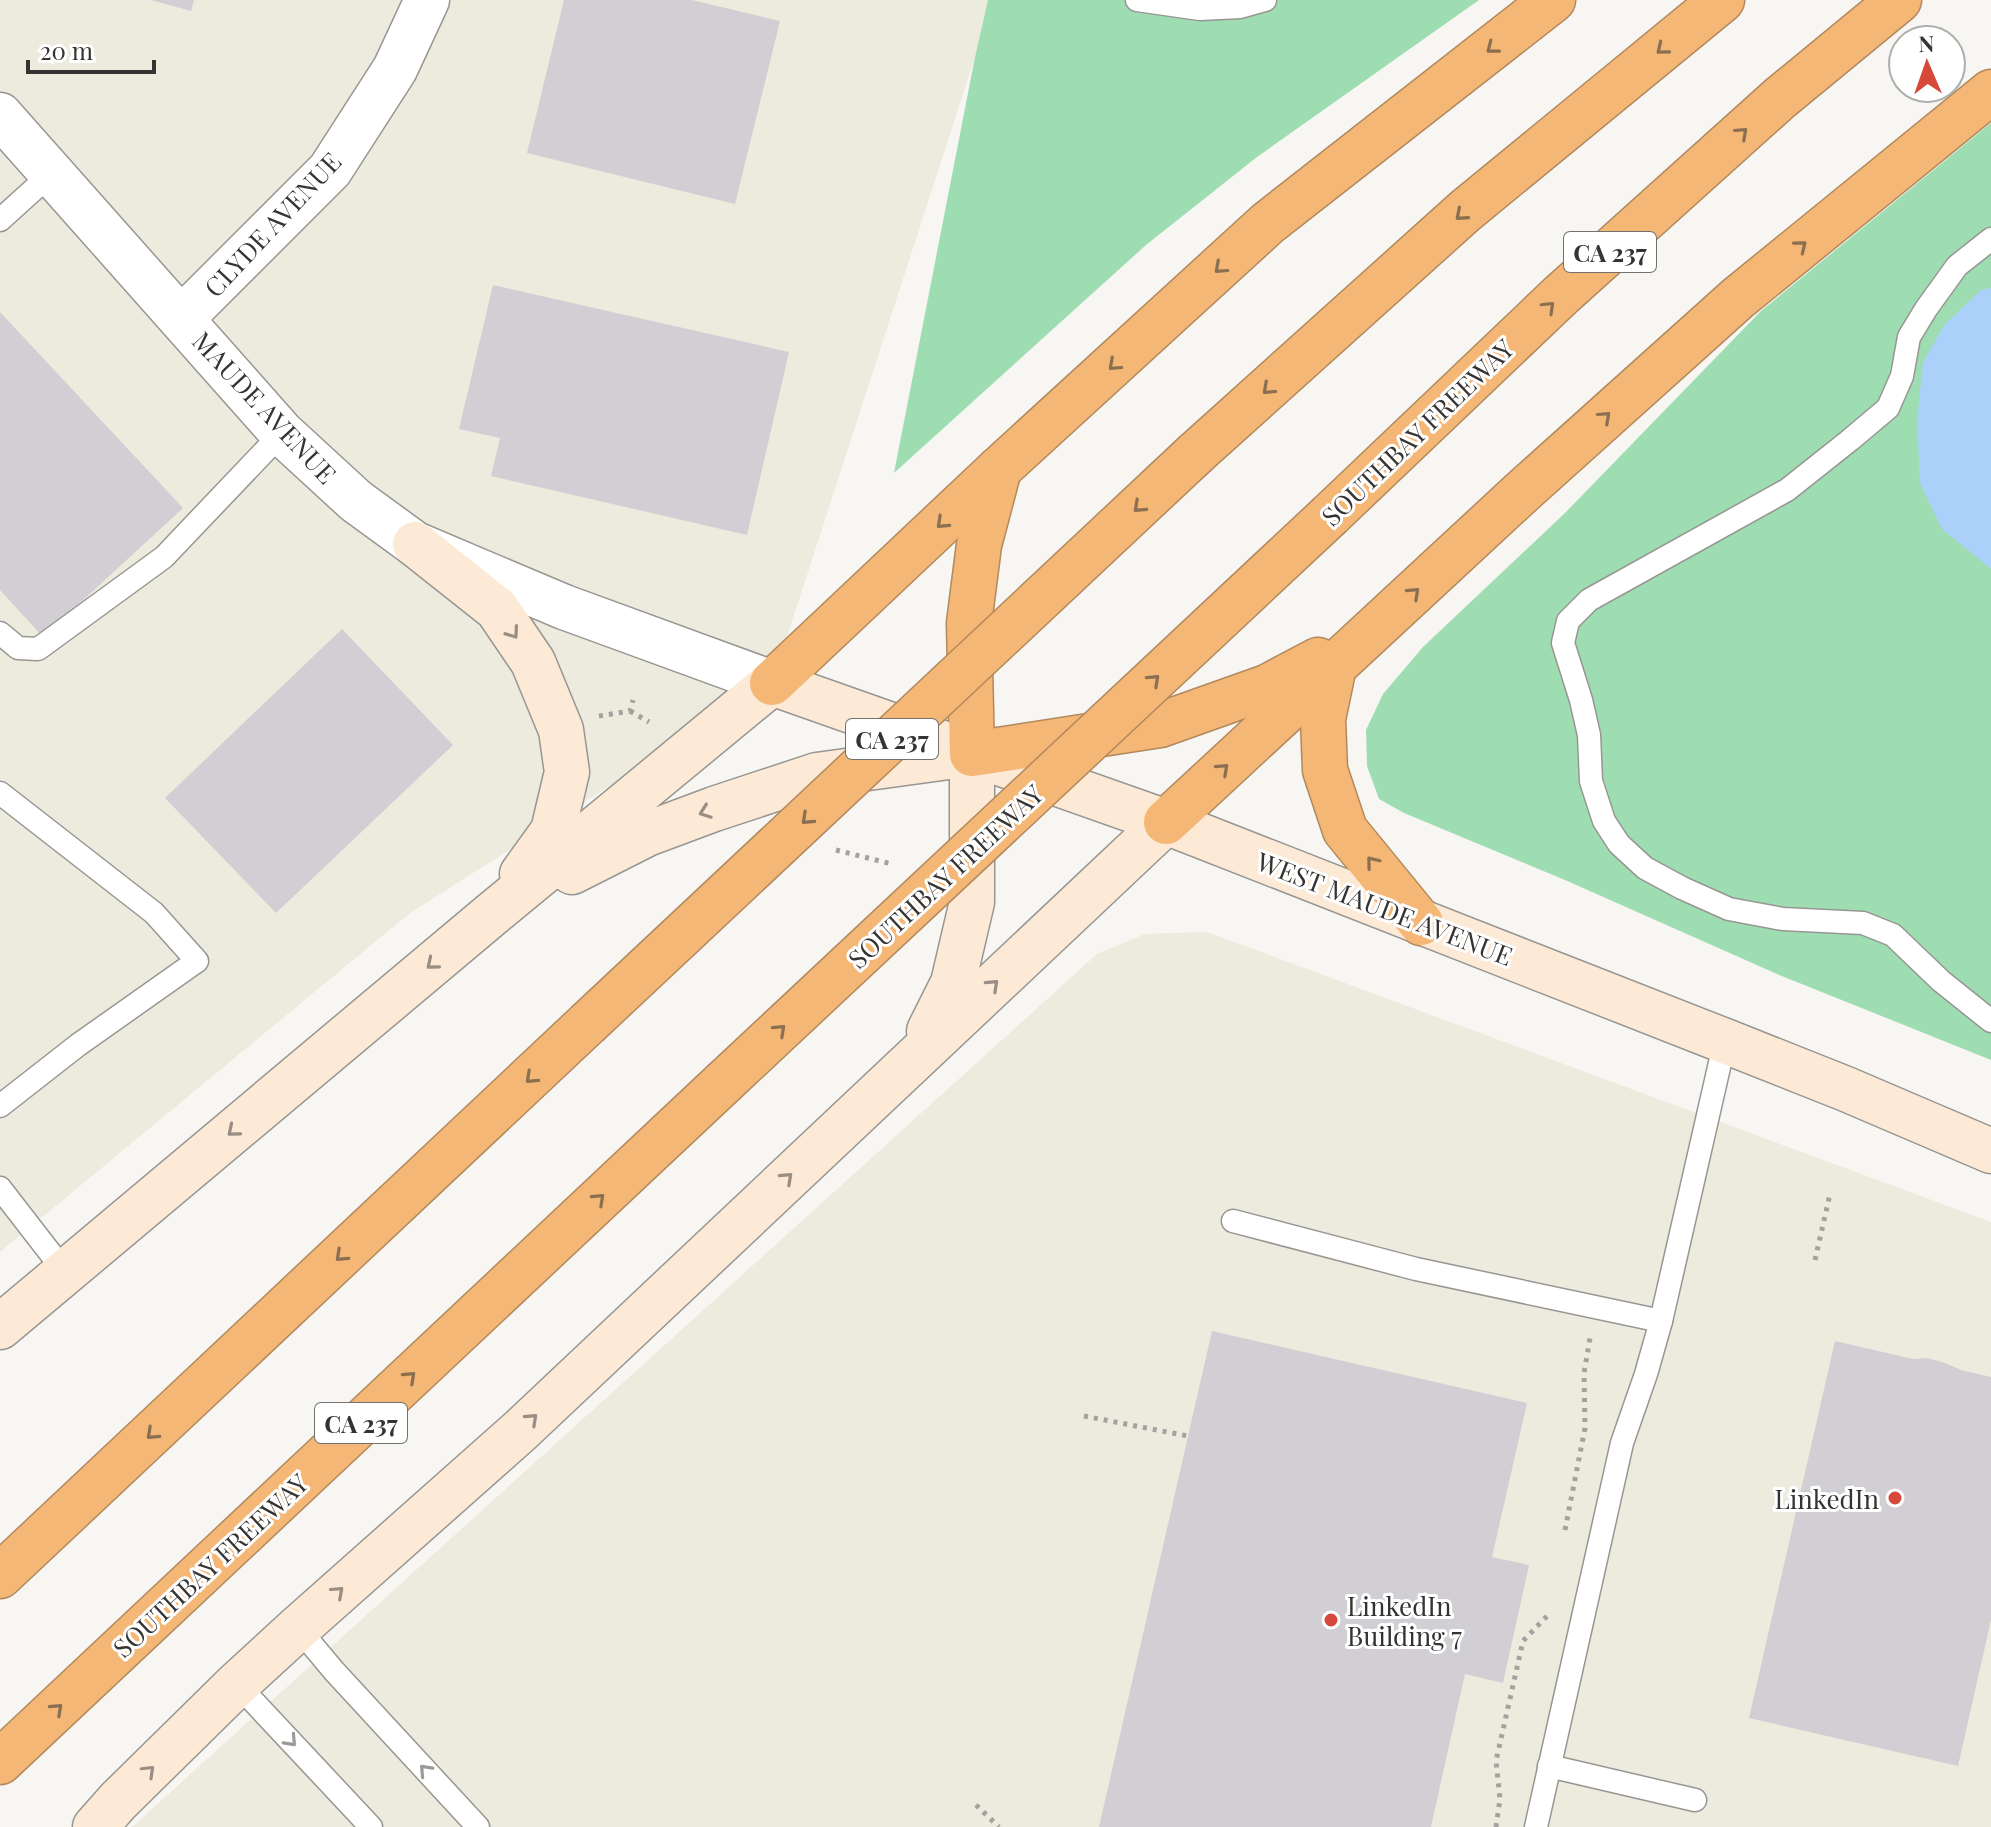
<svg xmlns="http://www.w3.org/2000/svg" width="1991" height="1827" font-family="'Playfair Display',serif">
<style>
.built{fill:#edeade}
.green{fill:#9eddb1}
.water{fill:#abd0fa}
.building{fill:#d1cfd3}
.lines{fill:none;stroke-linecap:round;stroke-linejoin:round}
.service-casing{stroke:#979692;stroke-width:25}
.minor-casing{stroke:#979692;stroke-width:47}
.tertiary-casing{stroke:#979692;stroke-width:47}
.secondary-casing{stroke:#979692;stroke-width:47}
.motorway-casing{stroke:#b2895e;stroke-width:47}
.path{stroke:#a3a29f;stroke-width:5;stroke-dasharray:4 6;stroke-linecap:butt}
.service{stroke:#fff;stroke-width:22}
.minor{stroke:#fff;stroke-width:44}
.tertiary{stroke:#fff;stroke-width:44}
.secondary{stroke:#fce9d6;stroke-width:44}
.motorway{stroke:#f5b775;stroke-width:44}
.motorway-bridge-casing{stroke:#b2895e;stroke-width:47;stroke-linecap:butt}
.motorway-bridge{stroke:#f5b775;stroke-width:44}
.oneway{stroke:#8b6f51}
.oneway2{stroke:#988e84}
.oneway3{stroke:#9a9a99}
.poi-dot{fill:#d5483a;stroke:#fff;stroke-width:3}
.labels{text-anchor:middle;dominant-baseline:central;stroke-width:6;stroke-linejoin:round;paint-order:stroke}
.shield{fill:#fff;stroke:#727170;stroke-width:2}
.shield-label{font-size:24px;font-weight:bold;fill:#353433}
.street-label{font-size:26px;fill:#353433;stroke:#fff}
.poi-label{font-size:26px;fill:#353433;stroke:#fff;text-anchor:end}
</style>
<rect width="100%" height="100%" fill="#f7f6f2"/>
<g class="built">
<path d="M 0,0 L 988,0 L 975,57 L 772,683 L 410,913 L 0,1252 Z"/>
<path d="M 1207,932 L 1991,1222 L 1991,1827 L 132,1827 L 1097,954 L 1145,934 Z"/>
</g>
<g class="green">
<path d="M 988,0 L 1479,0 L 1257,157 L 1146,245 L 894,473 L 975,57 Z"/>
<path d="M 1991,123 L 1991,1060 L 1777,974 L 1565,880 L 1404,813 L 1379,799 L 1367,766 L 1366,730 L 1383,694 L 1423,647 L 1565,513 L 1761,311 Z"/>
</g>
<path class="water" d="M 1991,288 L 1991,569 L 1942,529 L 1920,483 L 1917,422 L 1923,362 L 1945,324 L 1981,290 Z"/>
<g class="building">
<path d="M 151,0 L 194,0 L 191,11 Z"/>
<path d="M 564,0 L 692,0 L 780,21 L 735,204 L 527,153 Z"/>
<path d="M 493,285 L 789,352 L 747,535 L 491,476 L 500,438 L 459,429 Z"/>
<path d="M 0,312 L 183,508 L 43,637 L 0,590 Z"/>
<path d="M 342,629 L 453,745 L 276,913 L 165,798 Z"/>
<path d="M 1212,1331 L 1527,1403 L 1492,1557 L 1529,1565 L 1503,1683 L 1465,1674 L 1431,1827 L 1099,1827 Z"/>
<path d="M 1835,1341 L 1913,1359 L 1927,1358 L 1945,1363 L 1961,1370 L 1991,1377 L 1991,1620 L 1958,1766 L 1749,1718 Z"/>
</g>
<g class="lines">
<defs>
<g id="service">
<path d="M 1137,0 L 1200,9 L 1240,7 L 1265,0"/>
<path d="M 0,220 L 52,173"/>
<path d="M 1991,239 L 1957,266 L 1926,309 L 1909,337 L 1902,376 L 1888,408 L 1850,440 L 1787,490 L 1589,600 L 1568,621 L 1563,643 L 1581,700 L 1589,735 L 1591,781 L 1604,821 L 1619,844 L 1645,868 L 1682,888 L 1729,909 L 1783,919 L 1863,923 L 1893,935 L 1941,981 L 1991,1021"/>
<path d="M 0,633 L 18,648 L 38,649 L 164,557 L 282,433"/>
<path d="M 0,793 L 154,913 L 197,961 L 78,1045 L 0,1106"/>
<path d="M 0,1188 L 65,1272"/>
<path d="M 1233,1221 L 1416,1269 L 1661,1321"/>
<path d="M 298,1628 L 334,1671 L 478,1827"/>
<path d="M 237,1684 L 371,1827"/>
<path d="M 1549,1766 L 1695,1800"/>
<path d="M 1536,1827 L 1622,1443 L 1646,1374 L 1661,1321 L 1725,1041"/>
</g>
<path id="minor" d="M 182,318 L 330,170 L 395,69 L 427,0"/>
<path id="tertiary" d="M 0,115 L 282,433 L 356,501 L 415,544 L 564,607 L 772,683"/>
<g id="secondary">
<path d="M 415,544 L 497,609 L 533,662 L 561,730 L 567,772 L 553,831 L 522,874"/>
<path d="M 572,872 L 647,834 L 714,809 L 817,775 L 963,755"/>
<path d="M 929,1031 L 953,983 L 972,902 L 972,754"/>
<path d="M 0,1327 L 492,914 L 772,683 L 1166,822 L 1725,1041 L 1846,1089 L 1991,1151"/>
<path d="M 95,1827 L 118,1801 L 237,1684 L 298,1628 L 521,1430 L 1166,822"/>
</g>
<g id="motorway">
<path d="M 1196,453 L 1465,211 L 1722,0"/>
<path d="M 999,469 L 979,545 L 969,623 L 972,754 L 1160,725 L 1267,687 L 1318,660"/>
<path d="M 1330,515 L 1561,295 L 1780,98 L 1899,0"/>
<path d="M 1334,666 L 1323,719 L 1325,770 L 1345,830 L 1421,923"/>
<path d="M 772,683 L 999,469 L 1268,223 L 1553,0"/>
<path d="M 1166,822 L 1522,492 L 1738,298 L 1991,92"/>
<path d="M 0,1576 L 587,1024"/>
<path d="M 0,1762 L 723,1083"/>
</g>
</defs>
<use href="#service" class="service-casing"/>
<use href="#minor" class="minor-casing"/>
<use href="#tertiary" class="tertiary-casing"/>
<use href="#secondary" class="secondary-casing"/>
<use href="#motorway" class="motorway-casing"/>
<g class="path">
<path d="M 630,711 L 649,722"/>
<path d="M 599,716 L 630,711 L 633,700"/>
<path d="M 836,850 L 892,864"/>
<path d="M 1815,1260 L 1830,1194"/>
<path d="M 1084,1416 L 1188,1436"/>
<path d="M 1565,1530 L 1585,1428 L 1584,1373 L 1590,1338"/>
<path d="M 976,1805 L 999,1827"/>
<path d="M 1496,1827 L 1500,1799 L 1496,1761 L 1523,1641 L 1549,1614"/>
</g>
<use href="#service" class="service"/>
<use href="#minor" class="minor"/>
<use href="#tertiary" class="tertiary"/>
<use href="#secondary" class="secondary"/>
<use href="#motorway" class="motorway"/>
<defs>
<g id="motorway-bridge">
<path d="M 587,1024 L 1196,453"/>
<path d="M 723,1083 L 1330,515"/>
</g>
</defs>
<use href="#motorway-bridge" class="motorway-bridge-casing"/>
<use href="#motorway-bridge" class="motorway-bridge"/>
</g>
<defs><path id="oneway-chevron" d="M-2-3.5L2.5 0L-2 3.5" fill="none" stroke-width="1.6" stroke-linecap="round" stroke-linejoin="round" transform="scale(2)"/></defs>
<g class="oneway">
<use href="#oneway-chevron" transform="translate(1492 48) rotate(142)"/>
<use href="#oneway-chevron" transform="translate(1662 49) rotate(141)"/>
<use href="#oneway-chevron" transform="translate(1742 133) rotate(-42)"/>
<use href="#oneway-chevron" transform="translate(1461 215) rotate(139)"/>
<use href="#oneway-chevron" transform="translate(1801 246) rotate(-39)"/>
<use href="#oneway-chevron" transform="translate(1220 268) rotate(138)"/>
<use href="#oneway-chevron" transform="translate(1549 307) rotate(-44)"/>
<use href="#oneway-chevron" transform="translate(1114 365) rotate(138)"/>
<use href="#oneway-chevron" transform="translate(1268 389) rotate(138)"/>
<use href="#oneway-chevron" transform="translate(1605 417) rotate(-42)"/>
<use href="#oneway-chevron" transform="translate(1139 507) rotate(137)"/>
<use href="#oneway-chevron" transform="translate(942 523) rotate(137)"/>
<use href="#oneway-chevron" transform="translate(1414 593) rotate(-43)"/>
<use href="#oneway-chevron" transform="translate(1154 680) rotate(-43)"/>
<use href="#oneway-chevron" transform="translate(1223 769) rotate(-43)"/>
<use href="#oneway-chevron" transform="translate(807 819) rotate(137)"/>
<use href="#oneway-chevron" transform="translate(1372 862) rotate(-129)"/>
<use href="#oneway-chevron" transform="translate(780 1030) rotate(-43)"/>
<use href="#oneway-chevron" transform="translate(531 1078) rotate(137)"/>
<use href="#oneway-chevron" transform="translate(599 1199) rotate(-43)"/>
<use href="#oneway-chevron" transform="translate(341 1256) rotate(137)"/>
<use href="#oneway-chevron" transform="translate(410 1377) rotate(-43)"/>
<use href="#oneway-chevron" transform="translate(152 1434) rotate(137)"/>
<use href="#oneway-chevron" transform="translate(57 1709) rotate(-43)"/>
</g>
<g class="oneway2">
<use href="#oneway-chevron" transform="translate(513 633) rotate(55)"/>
<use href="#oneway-chevron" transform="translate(705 812) rotate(160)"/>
<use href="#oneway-chevron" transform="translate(432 964) rotate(140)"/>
<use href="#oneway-chevron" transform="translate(993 985) rotate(-43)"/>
<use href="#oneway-chevron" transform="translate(233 1131) rotate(140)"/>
<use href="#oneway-chevron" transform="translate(787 1178) rotate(-43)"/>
<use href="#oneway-chevron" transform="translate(532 1419) rotate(-43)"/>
<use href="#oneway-chevron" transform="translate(338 1592) rotate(-42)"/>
<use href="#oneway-chevron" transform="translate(149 1771) rotate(-44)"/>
</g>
<g class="oneway3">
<use href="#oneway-chevron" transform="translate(291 1741) rotate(47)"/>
<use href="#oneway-chevron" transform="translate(425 1770) rotate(-133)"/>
</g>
<g class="poi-dot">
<circle cx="1895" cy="1498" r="8"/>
<circle cx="1331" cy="1620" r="8"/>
</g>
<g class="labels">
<g class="shield">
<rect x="1564" y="232" width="92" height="40" rx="6"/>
<rect x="846" y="719" width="92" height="40" rx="6"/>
<rect x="315" y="1403" width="92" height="40" rx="6"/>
</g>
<g class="shield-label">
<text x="1610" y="252">CA 237</text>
<text x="892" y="739">CA 237</text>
<text x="361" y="1423">CA 237</text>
</g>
<g class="street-label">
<text transform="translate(272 224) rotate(-47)">CLYDE AVENUE</text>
<text transform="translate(265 407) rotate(47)">MAUDE AVENUE</text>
<text transform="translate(1417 432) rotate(-44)">SOUTHBAY FREEWAY</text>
<text transform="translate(945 876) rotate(-43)">SOUTHBAY FREEWAY</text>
<text transform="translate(1385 908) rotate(21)">WEST MAUDE AVENUE</text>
<text transform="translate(210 1565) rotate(-43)">SOUTHBAY FREEWAY</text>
</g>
<g class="poi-label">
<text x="1879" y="1498">LinkedIn</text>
<text x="1347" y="1605" text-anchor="start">LinkedIn<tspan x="1347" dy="30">Building 7</tspan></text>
</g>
</g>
<g transform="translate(1927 64) rotate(358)"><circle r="38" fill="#ffffff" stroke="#aeaead" stroke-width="2"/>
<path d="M0-6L14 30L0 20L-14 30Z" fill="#d5483a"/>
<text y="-12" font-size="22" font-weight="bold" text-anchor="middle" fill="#353433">N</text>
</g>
<path d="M28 60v12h126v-12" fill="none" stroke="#353433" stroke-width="4"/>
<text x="40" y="60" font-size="24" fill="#353433" stroke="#ffffff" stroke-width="6" paint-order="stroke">20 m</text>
</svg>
